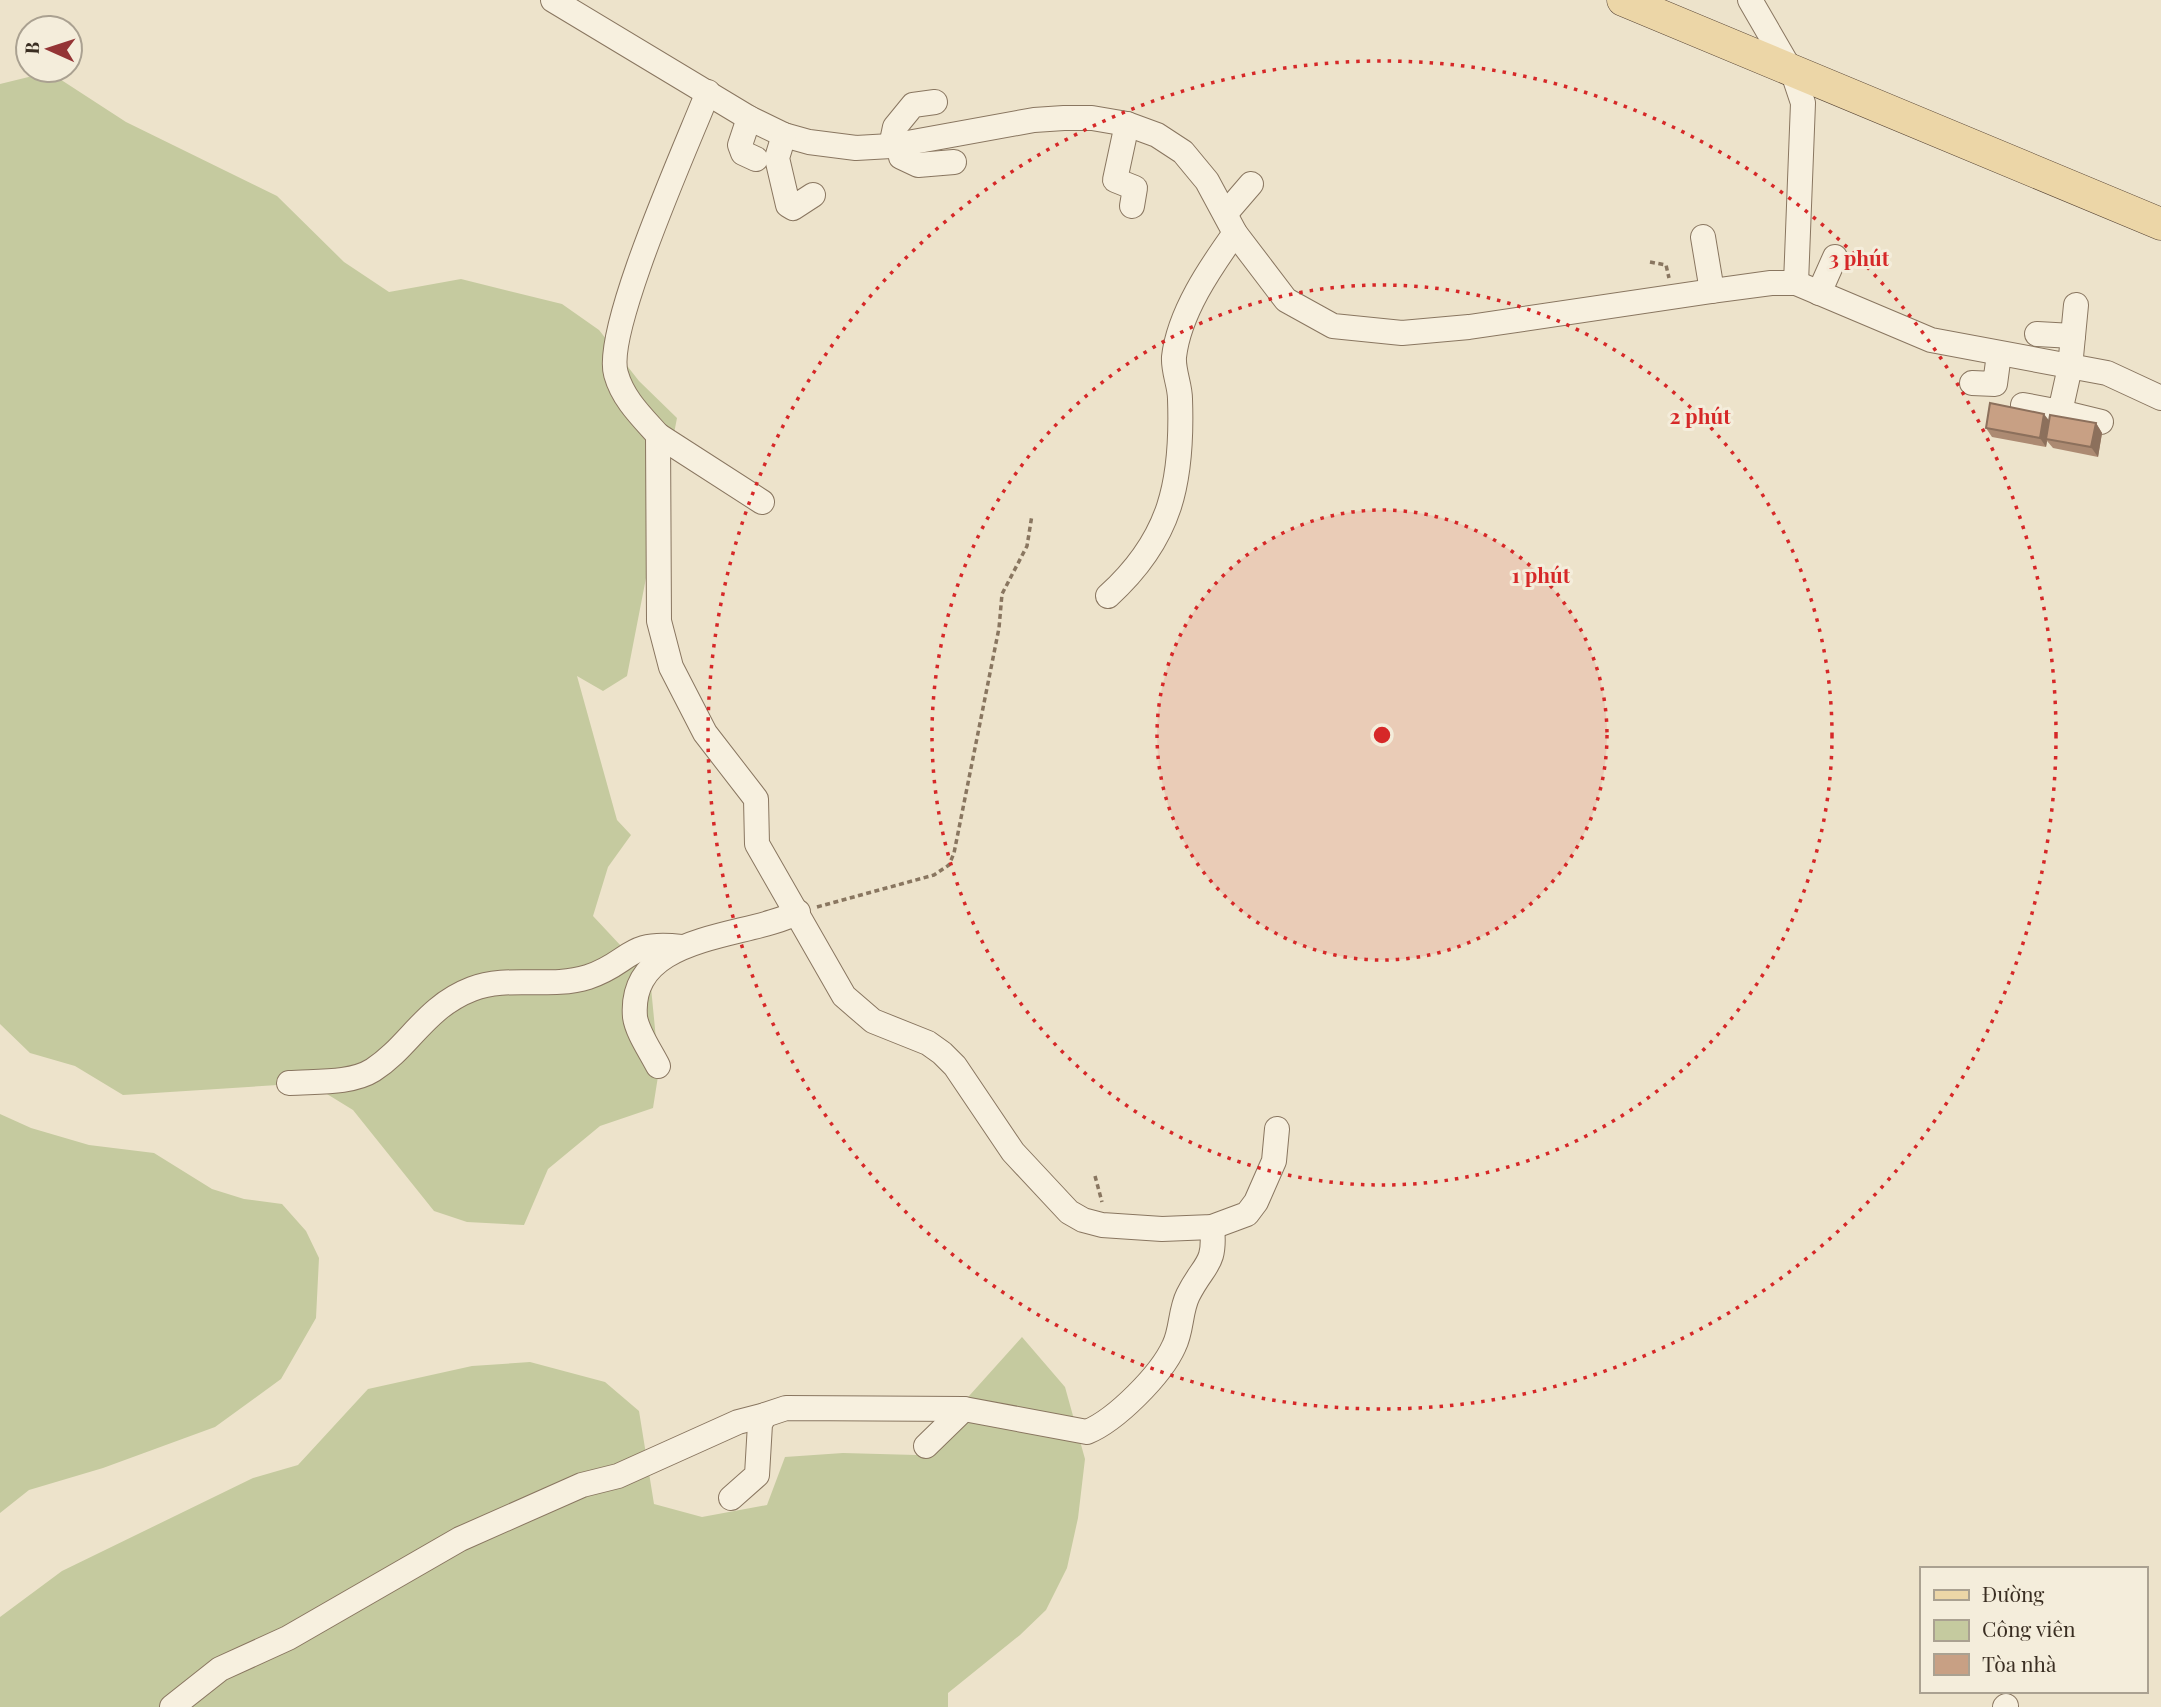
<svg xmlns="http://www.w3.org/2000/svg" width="2161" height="1707" font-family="'Playfair Display',serif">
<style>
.green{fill:#c5ca9f}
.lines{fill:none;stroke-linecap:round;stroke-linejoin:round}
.minor-casing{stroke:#897660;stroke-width:26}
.major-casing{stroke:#574434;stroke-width:33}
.path{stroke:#897660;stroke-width:3.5;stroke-dasharray:5 3.5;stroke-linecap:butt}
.minor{stroke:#f7f0df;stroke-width:24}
.major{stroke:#ecd6a7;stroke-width:32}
.wall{fill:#ac8a72}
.shaded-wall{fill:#8c705c}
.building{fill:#c8a084;stroke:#8c705c;stroke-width:2}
.ring{fill:none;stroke:#d62828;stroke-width:3.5;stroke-dasharray:3.5 7}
.centre{fill:#d62828;stroke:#f4eddb;stroke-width:3.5}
.ring-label{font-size:21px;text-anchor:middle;font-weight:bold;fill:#d62828;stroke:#f4eddb;stroke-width:6;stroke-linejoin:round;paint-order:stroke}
</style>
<rect width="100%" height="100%" fill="#ede3cb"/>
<g class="green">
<path d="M 49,72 L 126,122 L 277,196 L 344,262 L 389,292 L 461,279 L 562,304 L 599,330 L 639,381 L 677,418 L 627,676 L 603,691 L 577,676 L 617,820 L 631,835 L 608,867 L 593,916 L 650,977 L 659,1070 L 653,1108 L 600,1126 L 548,1169 L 524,1225 L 467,1222 L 434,1211 L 353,1110 L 309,1083 L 123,1095 L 75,1066 L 30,1053 L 0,1024 L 0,84 Z"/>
<path d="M 0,1114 L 31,1128 L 89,1145 L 154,1153 L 212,1189 L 244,1199 L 282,1204 L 306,1231 L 319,1258 L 316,1318 L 281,1379 L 215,1427 L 103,1468 L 29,1490 L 0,1513 Z"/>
<path d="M 1022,1337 L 1065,1387 L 1085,1459 L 1078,1518 L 1067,1568 L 1046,1610 L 1020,1635 L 948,1693 L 948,1707 L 0,1707 L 0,1617 L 62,1571 L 253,1478 L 298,1465 L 368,1389 L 472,1366 L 530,1362 L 605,1382 L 639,1411 L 654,1504 L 702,1517 L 767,1505 L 785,1457 L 843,1453 L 916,1455 Z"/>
</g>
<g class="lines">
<defs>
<g id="minor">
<path d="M 553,0 L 749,118 L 784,135 L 809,142 L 856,148 L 891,146 L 1034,120 L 1064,118 L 1092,118 L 1127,124 L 1157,135 L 1183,152 L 1207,181 L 1235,233 L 1286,300 L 1333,326 L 1402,333 L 1469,327 L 1712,291 L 1771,283 L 1796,283 L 1931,340 L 2107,373 L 2161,398"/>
<path d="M 1750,0 L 1794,76 L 1803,103 L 1796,283"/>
<path d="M 708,92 C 688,143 603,331 616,374 C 623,399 641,416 658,435 L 659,621 L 671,667 L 705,733 L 756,799 L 757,844 L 844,996 L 873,1021 L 928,1043 L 942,1053 L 955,1066 L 1013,1152 L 1069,1212 L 1083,1220 L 1102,1225 L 1162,1229 L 1212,1227 L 1247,1214 L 1256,1202 L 1274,1161 L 1277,1129"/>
<path d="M 749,118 L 740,145 L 743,153 L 756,159"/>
<path d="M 1127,124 L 1115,180 L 1135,188 L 1132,206"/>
<path d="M 784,135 L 777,158 L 788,205 L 793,208 L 813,195"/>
<path d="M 899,145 L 901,157 L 918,165 L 954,162"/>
<path d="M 891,146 L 895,127 L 913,105 L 935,102"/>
<path d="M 1226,213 L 1251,184"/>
<path d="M 1703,237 L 1712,291"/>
<path d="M 1819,293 L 1835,257"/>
<path d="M 2037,334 L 2073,336"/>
<path d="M 1972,383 L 1995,384 L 1999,354"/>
<path d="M 2023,405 L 2060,412 L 2070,367 L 2076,305"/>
<path d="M 2060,412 L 2101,422"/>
<path d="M 658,435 L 762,502"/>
<path d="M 1108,596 C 1171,539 1183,482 1180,399 C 1180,385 1173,371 1174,357 C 1179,313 1210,268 1235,233"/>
<path d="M 658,1066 C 651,1052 637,1032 635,1017 C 628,932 748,939 798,912"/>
<path d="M 289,1083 C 315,1081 351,1084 373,1070 C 409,1047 425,1007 472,989 C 508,975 550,989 588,977 C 631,963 626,940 681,947"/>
<path d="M 926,1446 L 964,1409"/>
<path d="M 731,1498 L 757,1475 L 760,1424 L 765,1415 L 786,1408 L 964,1409 L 1087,1432 C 1116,1420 1161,1375 1174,1346 C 1182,1330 1180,1311 1188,1295 C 1204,1263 1216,1266 1212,1227"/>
<path d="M 172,1707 L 220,1669 L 288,1638 L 460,1539 L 582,1485 L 618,1476 L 738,1422 L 765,1415"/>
<path d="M 2005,1707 L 2006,1706"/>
</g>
<path id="major" d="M 1623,0 L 2161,224"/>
</defs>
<use href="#minor" class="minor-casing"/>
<use href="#major" class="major-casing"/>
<g class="path">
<path d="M 1650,262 L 1666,265 L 1669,278"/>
<path d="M 817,907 L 934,875 L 949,865 L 954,853 L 999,628 L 1002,594 L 1027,546 L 1032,515"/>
<path d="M 1095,1176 L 1102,1202"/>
</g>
<use href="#minor" class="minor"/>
<use href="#major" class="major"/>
</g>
<path class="wall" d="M 2049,421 L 2096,423 L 2102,433 L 2098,457 L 2053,448 L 2047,441 L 2046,447 L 1992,437 L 1986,428 Z"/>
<g class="shaded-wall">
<path d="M 2044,414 L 2051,423 L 2046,439 L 2047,441 L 2046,447 L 2040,438 Z"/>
<path d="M 2096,423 L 2102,433 L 2098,457 L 2091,447 Z"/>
</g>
<g class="building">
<path d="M 1990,403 L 2044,414 L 2040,438 L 1986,428 Z"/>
<path d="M 2050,415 L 2096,423 L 2091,447 L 2046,439 Z"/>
</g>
<circle cx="1382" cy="735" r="225" fill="#d62828" fill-opacity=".12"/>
<g class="ring">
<circle cx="1382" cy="735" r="225"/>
<circle cx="1382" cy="735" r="450"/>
<circle cx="1382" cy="735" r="674"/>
</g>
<circle cx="1382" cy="735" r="10" class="centre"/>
<g class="ring-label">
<text x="1859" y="266">3 phút</text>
<text x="1700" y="424">2 phút</text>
<text x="1541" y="583">1 phút</text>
</g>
<rect x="1920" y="1567" width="228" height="126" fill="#f4eddb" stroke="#aaa191" stroke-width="2"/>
<rect x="1934" y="1590" width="35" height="10" fill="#ecd6a7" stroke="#aaa191" stroke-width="2"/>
<text x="1982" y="1602" font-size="21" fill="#3a2e22">Đường</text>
<rect x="1934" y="1620" width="35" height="21" fill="#c5ca9f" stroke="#aaa191" stroke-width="2"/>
<text x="1982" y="1637" font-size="21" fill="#3a2e22">Công viên</text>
<rect x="1934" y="1654" width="35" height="21" fill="#c8a084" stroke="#aaa191" stroke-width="2"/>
<text x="1982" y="1672" font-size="21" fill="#3a2e22">Tòa nhà</text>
<g transform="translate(49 49) rotate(273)"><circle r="33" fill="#f4eddb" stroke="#aaa191" stroke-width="2"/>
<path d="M0-5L12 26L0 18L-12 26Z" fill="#943435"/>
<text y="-10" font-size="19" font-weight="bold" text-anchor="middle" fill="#3a2e22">B</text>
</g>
</svg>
